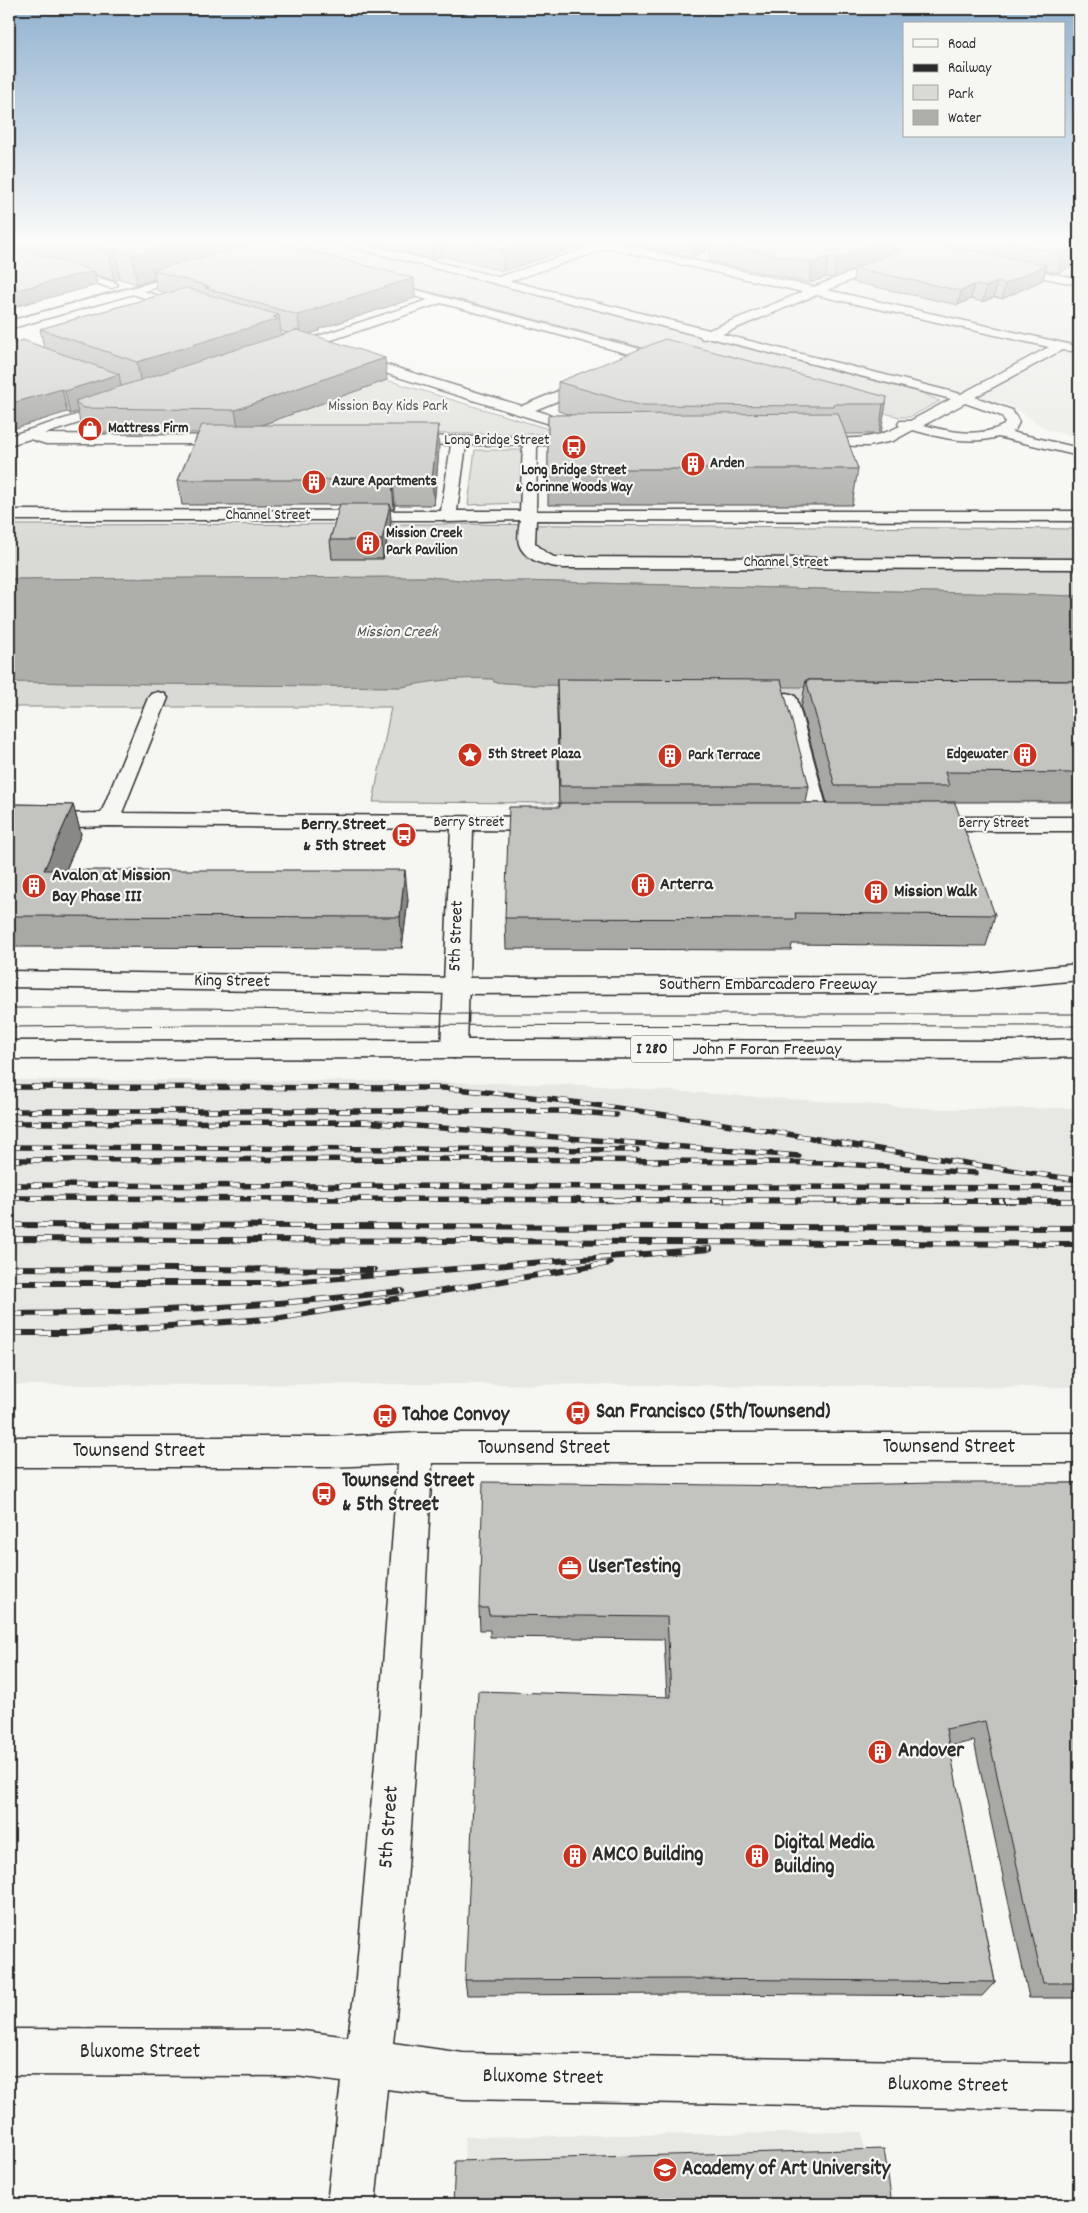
<svg xmlns="http://www.w3.org/2000/svg" width="1088" height="2213" font-family="Dekko,sans-serif">
<style>
.built{fill:#e7e7e3}
.green{fill:#d9d9d5;stroke:#828280}
.water{fill:#aeaeab;stroke:#7a7a78}
.lines{fill:none;stroke-linecap:round;stroke-linejoin:round}
.minor-casing{stroke:#2b2b2b;stroke-width:3}
.major-casing{stroke:#2b2b2b;stroke-width:3}
.highway-casing{stroke:#2b2b2b;stroke-width:3}
.minor{fill:#f6f6f2;fill-rule:evenodd}
.major{fill:#f6f6f2;fill-rule:evenodd}
.highway{fill:#f6f6f2;fill-rule:evenodd}
.tram{stroke:#2b2b2b;stroke-width:1}
.rail-far1-casing{stroke:#2b2b2b;stroke-width:5.5}
.rail-casing{stroke:#2b2b2b;stroke-width:6}
.rail-far1{stroke:#f6f6f2;stroke-width:4;stroke-dasharray:11;stroke-linecap:butt}
.rail{stroke:#f6f6f2;stroke-width:4.5;stroke-dasharray:14;stroke-linecap:butt}
.wall{fill:#a8a8a5;stroke:#2b2b2b;fill-rule:evenodd}
.shaded-wall{fill:#888886;stroke:#2b2b2b}
.building{fill:#c3c3c0;stroke:#2b2b2b}
.labels{text-anchor:middle;dominant-baseline:central;stroke-width:4.5;stroke-linejoin:round;paint-order:stroke}
.far-park-label{font-size:15px;fill:#565656;stroke:#f6f6f2}
.far-poi-label{font-size:15px;font-weight:bold;fill:#2b2b2b;stroke:#f6f6f2;text-anchor:start}
.far-street-label{font-size:15px;fill:#2b2b2b;stroke:#f6f6f2}
.far-water-label{font-size:16px;font-style:italic;fill:#525251;stroke:#f6f6f2}
.shield{fill:#f6f6f2;stroke:#686867;stroke-width:1}
.shield-label{font-size:16px;font-weight:bold;fill:#2b2b2b}
.poi-label{font-size:18px;font-weight:bold;fill:#2b2b2b;stroke:#f6f6f2;text-anchor:start}
.street-label{font-size:18px;fill:#2b2b2b;stroke:#f6f6f2}
.near-poi-label{font-size:21px;font-weight:bold;fill:#2b2b2b;stroke:#f6f6f2;text-anchor:start}
.near-street-label{font-size:21px;fill:#2b2b2b;stroke:#f6f6f2}
</style>
<rect width="100%" height="100%" fill="#f6f6f2"/>
<filter id="ink" filterUnits="userSpaceOnUse"><feTurbulence type="fractalNoise" baseFrequency=".02" numOctaves="2"/><feDisplacementMap in="SourceGraphic" scale="10" xChannelSelector="R" yChannelSelector="G"/><feConvolveMatrix kernelMatrix="1 2 1 2 8 2 1 2 1" color-interpolation-filters="sRGB"/></filter>
<g filter="url(#ink)">
<g class="built">
<path d="M 349,239 L 1079,239 L 1079,438 L 1047,430 L 1012,406 Z"/>
<path d="M 9,1080 L 393,1081 L 583,1085 L 936,1109 L 1079,1108 L 1079,1387 L 463,1384 L 9,1385 Z"/>
<path d="M 862,2132 L 871,2204 L 462,2204 L 465,2137 Z"/>
</g>
<g class="green">
<path d="M 320,244 L 336,244 L 919,392 L 940,401 L 910,417 L 899,417 L 614,340 L 293,256 L 290,253 Z"/>
<path d="M 387,380 L 555,431 L 552,434 L 240,433 Z"/>
<path d="M 475,450 L 524,450 L 520,503 L 468,505 Z"/>
<path d="M 443,524 L 1079,529 L 1079,596 L 520,581 L 480,582 L 430,577 L 9,579 L 9,525 Z"/>
<path d="M 468,678 L 494,679 L 494,682 L 534,685 L 1079,689 L 807,708 L 557,707 L 559,803 L 373,802 L 391,707 L 9,707 L 9,682 L 401,687 L 429,681 Z"/>
</g>
<path class="water" d="M 430,577 L 480,582 L 520,581 L 1079,596 L 1079,689 L 534,685 L 494,682 L 493,679 C 461,677 432,681 401,687 L 9,682 L 9,579 Z"/>
<g class="lines">
<defs>
<g id="minor">
<path d="M 327,239 L 344,239 L 498,277 L 600,244 L 601,242 L 632,239 L 621,244 L 814,287 L 884,259 L 892,259 L 893,261 L 892,263 L 827,290 L 1072,345 L 1074,348 L 1072,351 L 1062,350 L 975,397 L 1012,410 L 1019,422 L 1015,430 L 1011,432 L 1079,448 L 1079,456 L 998,437 C 969,445 941,438 913,430 L 893,441 L 868,446 L 806,445 L 804,442 L 806,439 L 811,438 C 843,438 870,442 900,426 L 898,424 L 900,421 L 910,421 L 951,399 L 711,338 L 702,339 L 700,336 L 328,241 ZM 609,248 L 803,292 L 709,330 L 510,281 ZM 816,295 L 1049,347 L 961,394 L 722,334 ZM 965,403 L 1002,416 L 1005,422 L 1004,425 C 979,438 950,432 924,425 Z"/>
<path d="M 860,239 L 881,239 L 942,251 L 947,254 L 942,257 L 865,242 Z"/>
<path d="M 9,250 L 116,283 L 118,285 L 112,288 L 108,287 L 9,256 Z"/>
<path d="M 1009,265 L 1079,279 L 1079,285 L 1005,270 L 1004,268 Z"/>
<path d="M 378,280 L 675,358 L 676,361 L 670,365 L 441,303 L 293,353 L 285,353 L 283,350 L 285,347 L 428,300 L 374,285 L 372,283 L 374,281 Z"/>
<path d="M 133,288 L 192,306 L 194,308 L 188,312 L 129,293 L 127,291 Z"/>
<path d="M 351,354 L 522,406 L 587,379 L 597,379 L 599,382 L 597,385 L 535,410 L 589,427 L 591,430 L 584,434 L 579,433 L 346,361 L 345,358 L 346,355 Z"/>
<path d="M 115,403 L 122,407 L 120,410 L 44,434 L 233,436 L 240,440 L 233,444 L 46,444 L 30,439 L 9,445 L 9,436 Z"/>
<path d="M 401,436 L 591,438 L 593,441 L 586,445 L 537,445 L 536,511 L 1079,511 L 1079,521 L 536,520 L 535,543 L 545,552 L 554,557 L 1079,559 L 1079,569 L 563,568 C 548,566 524,561 519,544 C 517,538 519,527 520,520 L 448,522 L 442,520 L 9,520 L 9,510 L 441,511 L 451,445 L 396,443 L 394,440 ZM 466,445 L 523,445 L 520,511 L 457,511 Z"/>
<path d="M 158,692 L 165,694 L 168,698 L 122,813 L 545,817 L 553,819 L 556,824 L 553,829 L 545,831 L 473,830 L 467,1049 L 463,1055 L 454,1058 L 445,1055 L 441,1049 L 451,829 L 109,826 L 9,829 L 9,815 L 101,813 L 148,698 L 151,694 Z"/>
<path d="M 787,693 L 794,695 L 797,699 L 831,824 L 828,829 L 820,831 L 812,829 L 809,824 L 777,699 L 780,695 Z"/>
<path d="M 926,817 L 1079,817 L 1079,831 L 926,831 L 918,829 L 915,824 L 918,819 Z"/>
<path d="M 416,1433 L 1079,1433 L 1079,1463 L 432,1463 L 419,1719 L 399,1989 L 393,2043 L 463,2053 L 1079,2064 L 1079,2110 L 463,2099 L 387,2089 L 375,2204 L 327,2204 L 341,2082 L 296,2076 L 9,2075 L 9,2029 L 296,2030 L 348,2037 L 355,1989 L 379,1719 L 398,1464 L 329,1467 L 9,1467 L 9,1437 L 329,1437 Z"/>
</g>
<g id="major">
<path d="M 310,239 L 327,239 L 326,241 L 258,260 L 253,257 L 254,255 Z"/>
<path d="M 190,272 L 194,273 L 196,275 L 194,277 L 9,329 L 9,321 Z"/>
<path d="M 9,971 L 456,978 L 465,980 L 469,986 L 465,992 L 456,994 L 9,987 Z"/>
<path d="M 454,1040 L 463,1043 L 467,1049 L 463,1055 L 454,1058 L 9,1059 L 9,1041 Z"/>
</g>
<g id="highway">
<path d="M 1079,964 L 1079,980 L 976,990 L 906,993 L 456,994 L 447,992 L 443,986 L 447,980 L 456,978 L 906,977 L 976,974 Z"/>
<path d="M 1079,1039 L 1079,1057 L 1015,1059 L 454,1058 L 445,1055 L 441,1049 L 445,1043 L 454,1040 L 1015,1041 Z"/>
</g>
</defs>
<use href="#minor" class="minor-casing"/>
<use href="#major" class="major-casing"/>
<use href="#highway" class="highway-casing"/>
<use href="#minor" class="minor"/>
<use href="#major" class="major"/>
<use href="#highway" class="highway"/>
<g class="tram">
<path d="M 272,248 L 305,239"/>
<path d="M 9,320 L 168,276"/>
<path d="M 9,1008 L 206,1008 L 455,1014 L 1079,1014"/>
<path d="M 9,1027 L 199,1025 L 1079,1026"/>
</g>
<defs>
<g id="rail-far1">
<path d="M 9,1087 L 443,1088 C 656,1106 867,1151 1079,1180"/>
<path d="M 9,1111 L 568,1111 L 616,1115"/>
<path d="M 9,1123 L 365,1122 L 799,1156"/>
<path d="M 9,1147 L 637,1150"/>
<path d="M 9,1160 L 509,1159 L 829,1163 L 976,1173"/>
<path d="M 9,1185 L 1079,1188"/>
<path d="M 9,1198 L 1003,1201"/>
</g>
<g id="rail">
<path d="M 557,1200 L 1079,1201"/>
<path d="M 9,1225 L 1079,1228"/>
<path d="M 9,1239 L 1079,1244"/>
<path d="M 9,1268 L 374,1270"/>
<path d="M 9,1283 L 276,1283 L 710,1249"/>
<path d="M 9,1314 C 141,1314 271,1306 402,1291"/>
<path d="M 9,1333 L 73,1333 L 281,1318 L 610,1263"/>
</g>
</defs>
<use href="#rail-far1" class="rail-far1-casing"/>
<use href="#rail" class="rail-casing"/>
<use href="#rail-far1" class="rail-far1"/>
<use href="#rail" class="rail"/>
</g>
<g class="wall">
<path d="M 9,239 L 247,239 L 248,245 L 414,278 L 415,298 L 319,329 L 319,331 L 309,334 L 387,380 L 261,425 L 439,449 L 434,505 L 395,505 L 394,509 L 390,509 L 391,522 L 383,559 L 332,559 L 330,540 L 340,505 L 182,505 L 178,480 L 198,433 L 89,432 L 80,424 L 78,412 L 70,414 L 67,412 L 9,430 L 9,341 L 14,343 L 44,348 L 40,329 L 167,293 L 157,290 L 155,279 L 137,284 L 120,279 L 114,281 L 94,274 L 97,285 L 9,308 L 9,250 L 17,248 L 9,245 ZM 280,331 L 288,333 L 281,335 Z"/>
<path d="M 352,239 L 602,239 L 503,271 L 442,256 L 432,259 Z"/>
<path d="M 628,239 L 895,239 L 893,253 L 921,245 L 942,245 L 943,239 L 1079,239 L 1058,273 L 1045,270 L 1043,280 L 1002,299 L 994,297 L 983,302 L 971,299 L 958,305 L 853,282 L 854,270 L 834,278 L 826,277 L 810,283 L 709,261 L 710,250 L 691,257 L 628,243 Z"/>
<path d="M 558,382 L 887,397 L 881,433 L 879,434 L 845,434 L 858,469 L 852,505 L 548,505 L 548,415 L 571,415 L 558,411 Z"/>
<path d="M 557,679 L 809,786 L 806,803 L 827,803 L 801,708 L 806,680 L 1079,681 L 1079,802 L 945,802 L 945,803 L 995,915 L 986,946 L 792,944 L 791,950 L 506,949 L 505,918 L 559,807 L 557,707 Z"/>
<path d="M 9,804 L 73,805 L 81,834 L 66,870 L 408,900 L 402,948 L 9,947 Z"/>
<path d="M 1079,1483 L 1079,1998 L 1029,1998 L 974,1741 L 949,1746 L 995,1982 L 982,1996 L 687,1994 L 467,1995 L 465,1980 L 667,1697 L 664,1639 L 490,1637 L 490,1630 L 480,1630 L 479,1608 L 796,1486 Z"/>
</g>
<g class="shaded-wall">
<path d="M 194,239 L 247,239 L 249,254 L 153,270 L 155,279 L 137,284 L 132,255 Z"/>
<path d="M 431,239 L 442,239 L 442,256 L 432,259 Z"/>
<path d="M 537,239 L 602,239 L 503,271 L 503,250 Z"/>
<path d="M 693,239 L 738,239 L 711,242 L 710,250 L 691,257 Z"/>
<path d="M 884,239 L 895,239 L 893,253 L 855,268 L 854,270 L 834,278 L 836,259 Z"/>
<path d="M 1077,239 L 1079,239 L 1079,263 L 1058,273 L 1062,253 Z"/>
<path d="M 115,250 L 120,279 L 114,281 L 109,251 Z"/>
<path d="M 828,257 L 826,277 L 810,283 L 812,263 Z"/>
<path d="M 1046,265 L 1043,280 L 1002,299 L 1005,284 Z"/>
<path d="M 94,271 L 97,285 L 9,308 L 9,292 Z"/>
<path d="M 414,278 L 415,298 L 319,329 L 319,331 L 300,337 L 298,315 L 315,309 Z"/>
<path d="M 997,282 L 994,297 L 983,302 L 986,287 Z"/>
<path d="M 974,285 L 971,299 L 958,305 L 961,291 Z"/>
<path d="M 279,315 L 282,343 L 142,391 L 137,362 Z"/>
<path d="M 385,358 L 387,380 L 239,433 L 235,410 Z"/>
<path d="M 119,374 L 123,397 L 75,401 L 78,412 L 70,414 L 65,391 Z"/>
<path d="M 62,389 L 67,412 L 9,430 L 9,404 Z"/>
<path d="M 886,403 L 881,433 L 879,434 L 883,404 Z"/>
<path d="M 438,425 L 439,449 L 434,505 L 432,480 Z"/>
<path d="M 393,480 L 395,505 L 394,509 L 392,484 Z"/>
<path d="M 390,504 L 391,522 L 383,559 L 382,540 Z"/>
<path d="M 73,805 L 81,834 L 53,900 L 44,870 Z"/>
<path d="M 405,870 L 408,900 L 402,948 L 400,917 Z"/>
</g>
<g class="building">
<path d="M 66,239 L 194,239 L 132,255 L 115,250 L 109,251 Z"/>
<path d="M 458,239 L 537,239 L 503,250 Z"/>
<path d="M 718,239 L 884,239 L 836,259 L 828,257 L 812,263 L 711,242 Z"/>
<path d="M 988,239 L 1077,239 L 1076,239 L 1079,240 L 1079,246 L 1062,253 Z"/>
<path d="M 267,240 L 414,278 L 315,309 L 317,309 L 298,315 L 205,288 L 210,287 L 153,270 Z"/>
<path d="M 927,242 L 1046,265 L 1005,284 L 997,282 L 986,287 L 974,285 L 961,291 L 855,268 L 915,244 L 921,245 Z"/>
<path d="M 18,248 L 94,271 L 9,292 L 9,250 Z"/>
<path d="M 186,288 L 279,315 L 273,317 L 278,319 L 137,362 L 40,329 Z"/>
<path d="M 297,330 L 385,358 L 235,410 L 83,408 L 75,401 Z"/>
<path d="M 665,339 L 887,397 L 886,403 L 883,404 L 833,404 L 834,406 L 638,405 L 558,382 Z"/>
<path d="M 23,340 L 119,374 L 65,391 L 62,389 L 9,404 L 9,341 L 14,343 Z"/>
<path d="M 838,413 L 858,469 L 548,469 L 548,415 Z"/>
<path d="M 202,425 L 438,425 L 432,480 L 393,480 L 392,484 L 343,484 L 344,480 L 178,480 Z"/>
<path d="M 340,504 L 390,504 L 382,540 L 330,540 Z"/>
<path d="M 557,679 L 781,680 L 809,786 L 560,786 Z"/>
<path d="M 806,680 L 1079,681 L 1079,773 L 945,772 L 949,786 L 835,786 Z"/>
<path d="M 560,803 L 955,803 L 995,915 L 795,913 L 796,919 L 505,918 L 509,807 L 560,807 Z"/>
<path d="M 9,804 L 73,805 L 44,870 L 405,870 L 400,917 L 9,916 Z"/>
<path d="M 483,1482 L 796,1486 L 933,1483 L 1079,1483 L 1079,1983 L 1043,1983 L 985,1721 L 946,1729 L 995,1982 L 691,1979 L 465,1980 L 478,1691 L 671,1697 L 667,1617 L 489,1615 L 488,1608 L 479,1608 Z"/>
<path d="M 884,2149 L 892,2204 L 453,2204 L 455,2161 Z"/>
</g>
</g>
<linearGradient id="sky" x2="0" y2="1"><stop stop-color="#91b2d0"/><stop offset="0.44" stop-color="#fbfbf9"/><stop offset="1" stop-color="#fbfbf9" stop-opacity="0"/></linearGradient>
<rect width="1088" height="549" fill="url(#sky)"/>
<defs>
<symbol id="shop-disc" viewBox="-11 -11 22 22"><circle r="9.5" fill="#c8321e" stroke="#f6f6f2"/><path d="M-5-2.5h2.3a2.7 3.5 0 0 1 5.4 0H5L5.5 6h-11ZM-1.5-2.5h3a1.5 2.3 0 0 0-3 0Z" fill="#fff"/></symbol>
<symbol id="bus-disc" viewBox="-11 -11 22 22"><circle r="9.5" fill="#c8321e" stroke="#f6f6f2"/><path d="M-5-6H5V4H4V6H2V4H-2V6H-4V4H-5ZM-3.5-4V0h7V-4ZM-3.5 1.2v1.5H-2V1.2ZM2 1.2v1.5H3.5V1.2Z" fill="#fff"/></symbol>
<symbol id="building-disc" viewBox="-11 -11 22 22"><circle r="9.5" fill="#c8321e" stroke="#f6f6f2"/><path d="M-4-6H4V6H1V3H-1V6H-4ZM-2.5-4.3h1.7v1.8h-1.7ZM.8-4.3h1.7v1.8H.8ZM-2.5-1h1.7V.8h-1.7ZM.8-1h1.7V.8H.8Z" fill="#fff"/></symbol>
<symbol id="sight-disc" viewBox="-11 -11 22 22"><circle r="9.5" fill="#c8321e" stroke="#f6f6f2"/><path d="M0-6L1.8-2.2L6-1.7L2.9 1.2L3.7 5.4L0 3.3L-3.7 5.4L-2.9 1.2L-6-1.7L-1.8-2.2Z" fill="#fff"/></symbol>
<symbol id="office-disc" viewBox="-11 -11 22 22"><circle r="9.5" fill="#c8321e" stroke="#f6f6f2"/><path d="M-6-3h4V-5.5h4V-3h4V5H-6ZM-1-4.5V-3h2v-1.5ZM-6 0V1H6V0Z" fill="#fff"/></symbol>
<symbol id="university-disc" viewBox="-11 -11 22 22"><circle r="9.5" fill="#c8321e" stroke="#f6f6f2"/><path d="M0-5L7-2L0 1L-7-2ZM-4 1L0 2.5L4 1V4Q0 6-4 4Z" fill="#fff"/></symbol>
</defs>
<g fill-rule="evenodd">
<use href="#shop-disc" x="76" y="415" width="28" height="28"/>
<use href="#bus-disc" x="560" y="433" width="28" height="28"/>
<use href="#building-disc" x="679" y="450" width="28" height="28"/>
<use href="#building-disc" x="300" y="468" width="28" height="28"/>
<use href="#building-disc" x="354" y="529" width="28" height="28"/>
<use href="#sight-disc" x="456" y="741" width="28" height="28"/>
<use href="#building-disc" x="1011" y="741" width="28" height="28"/>
<use href="#building-disc" x="656" y="742" width="28" height="28"/>
<use href="#bus-disc" x="390" y="821" width="28" height="28"/>
<use href="#building-disc" x="629" y="871" width="28" height="28"/>
<use href="#building-disc" x="20" y="872" width="28" height="28"/>
<use href="#building-disc" x="862" y="878" width="28" height="28"/>
<use href="#bus-disc" x="564" y="1399" width="28" height="28"/>
<use href="#bus-disc" x="371" y="1402" width="28" height="28"/>
<use href="#bus-disc" x="310" y="1480" width="28" height="28"/>
<use href="#office-disc" x="556" y="1554" width="28" height="28"/>
<use href="#building-disc" x="866" y="1738" width="28" height="28"/>
<use href="#building-disc" x="561" y="1842" width="28" height="28"/>
<use href="#building-disc" x="743" y="1842" width="28" height="28"/>
<use href="#university-disc" x="651" y="2156" width="28" height="28"/>
</g>
<g class="labels">
<g class="far-park-label">
<text x="388" y="407">Mission Bay Kids Park</text>
</g>
<g class="far-poi-label">
<text x="108" y="429">Mattress Firm</text>
<text x="710" y="464">Arden</text>
<text x="574" y="471" text-anchor="middle">Long Bridge Street<tspan x="574" dy="17">&amp; Corinne Woods Way</tspan></text>
<text x="332" y="482">Azure Apartments</text>
<text x="386" y="534">Mission Creek<tspan x="386" dy="17">Park Pavilion</tspan></text>
<text x="488" y="755">5th Street Plaza</text>
<text x="1008" y="755" text-anchor="end">Edgewater</text>
<text x="688" y="756">Park Terrace</text>
</g>
<g class="far-street-label">
<text x="497" y="441">Long Bridge Street</text>
<text x="268" y="516">Channel Street</text>
<text x="786" y="563">Channel Street</text>
<text x="469" y="823">Berry Street</text>
<text x="994" y="824">Berry Street</text>
</g>
<g class="far-water-label">
<text x="397" y="632">Mission Creek</text>
</g>
<rect class="shield" x="631" y="1035.5" width="42" height="27" rx="4"/>
<g class="shield-label">
<text x="652" y="1049">I 280</text>
</g>
<g class="poi-label">
<text x="386" y="825" text-anchor="end">Berry Street<tspan x="386" dy="21">&amp; 5th Street</tspan></text>
<text x="52" y="876">Avalon at Mission<tspan x="52" dy="21">Bay Phase III</tspan></text>
<text x="660" y="885">Arterra</text>
<text x="894" y="892">Mission Walk</text>
</g>
<g class="street-label">
<text transform="translate(457 936) rotate(-88)">5th Street</text>
<text transform="translate(232 982) rotate(1)">King Street</text>
<text x="768" y="985">Southern Embarcadero Freeway</text>
<text x="767" y="1050">John F Foran Freeway</text>
</g>
<g class="near-poi-label">
<text x="596" y="1413">San Francisco (5th/Townsend)</text>
<text x="402" y="1416">Tahoe Convoy</text>
<text x="342" y="1482">Townsend Street<tspan x="342" dy="24">&amp; 5th Street</tspan></text>
<text x="588" y="1568">UserTesting</text>
<text x="898" y="1752">Andover</text>
<text x="774" y="1844">Digital Media<tspan x="774" dy="24">Building</tspan></text>
<text x="592" y="1856">AMCO Building</text>
<text x="682" y="2170">Academy of Art University</text>
</g>
<g class="near-street-label">
<text x="949" y="1448">Townsend Street</text>
<text x="544" y="1449">Townsend Street</text>
<text x="139" y="1452">Townsend Street</text>
<text transform="translate(390 1827) rotate(-86)">5th Street</text>
<text x="140" y="2053">Bluxome Street</text>
<text transform="translate(543 2078) rotate(1)">Bluxome Street</text>
<text transform="translate(948 2086) rotate(1)">Bluxome Street</text>
</g>
</g>
<rect width="1088" height="2213" fill="none" stroke="#f6f6f2" stroke-width="30"/>
<rect x="15" y="15" width="1058" height="2183" fill="none" stroke="#2b2b2b" stroke-width="2" filter="url(#ink)"/>
<rect x="903" y="22" width="162" height="115" fill="#f6f6f2" stroke="#a5a5a2"/>
<rect x="913" y="39" width="25" height="8" fill="#f6f6f2" stroke="#a5a5a2"/>
<text x="948" y="48" font-size="15" fill="#2b2b2b">Road</text>
<rect x="913" y="64" width="25" height="8" fill="#2b2b2b" stroke="#a5a5a2"/>
<text x="948" y="72" font-size="15" fill="#2b2b2b">Railway</text>
<rect x="913" y="85" width="25" height="15" fill="#d9d9d5" stroke="#a5a5a2"/>
<text x="948" y="98" font-size="15" fill="#2b2b2b">Park</text>
<rect x="913" y="110" width="25" height="15" fill="#aeaeab" stroke="#a5a5a2"/>
<text x="948" y="122" font-size="15" fill="#2b2b2b">Water</text>
</svg>
